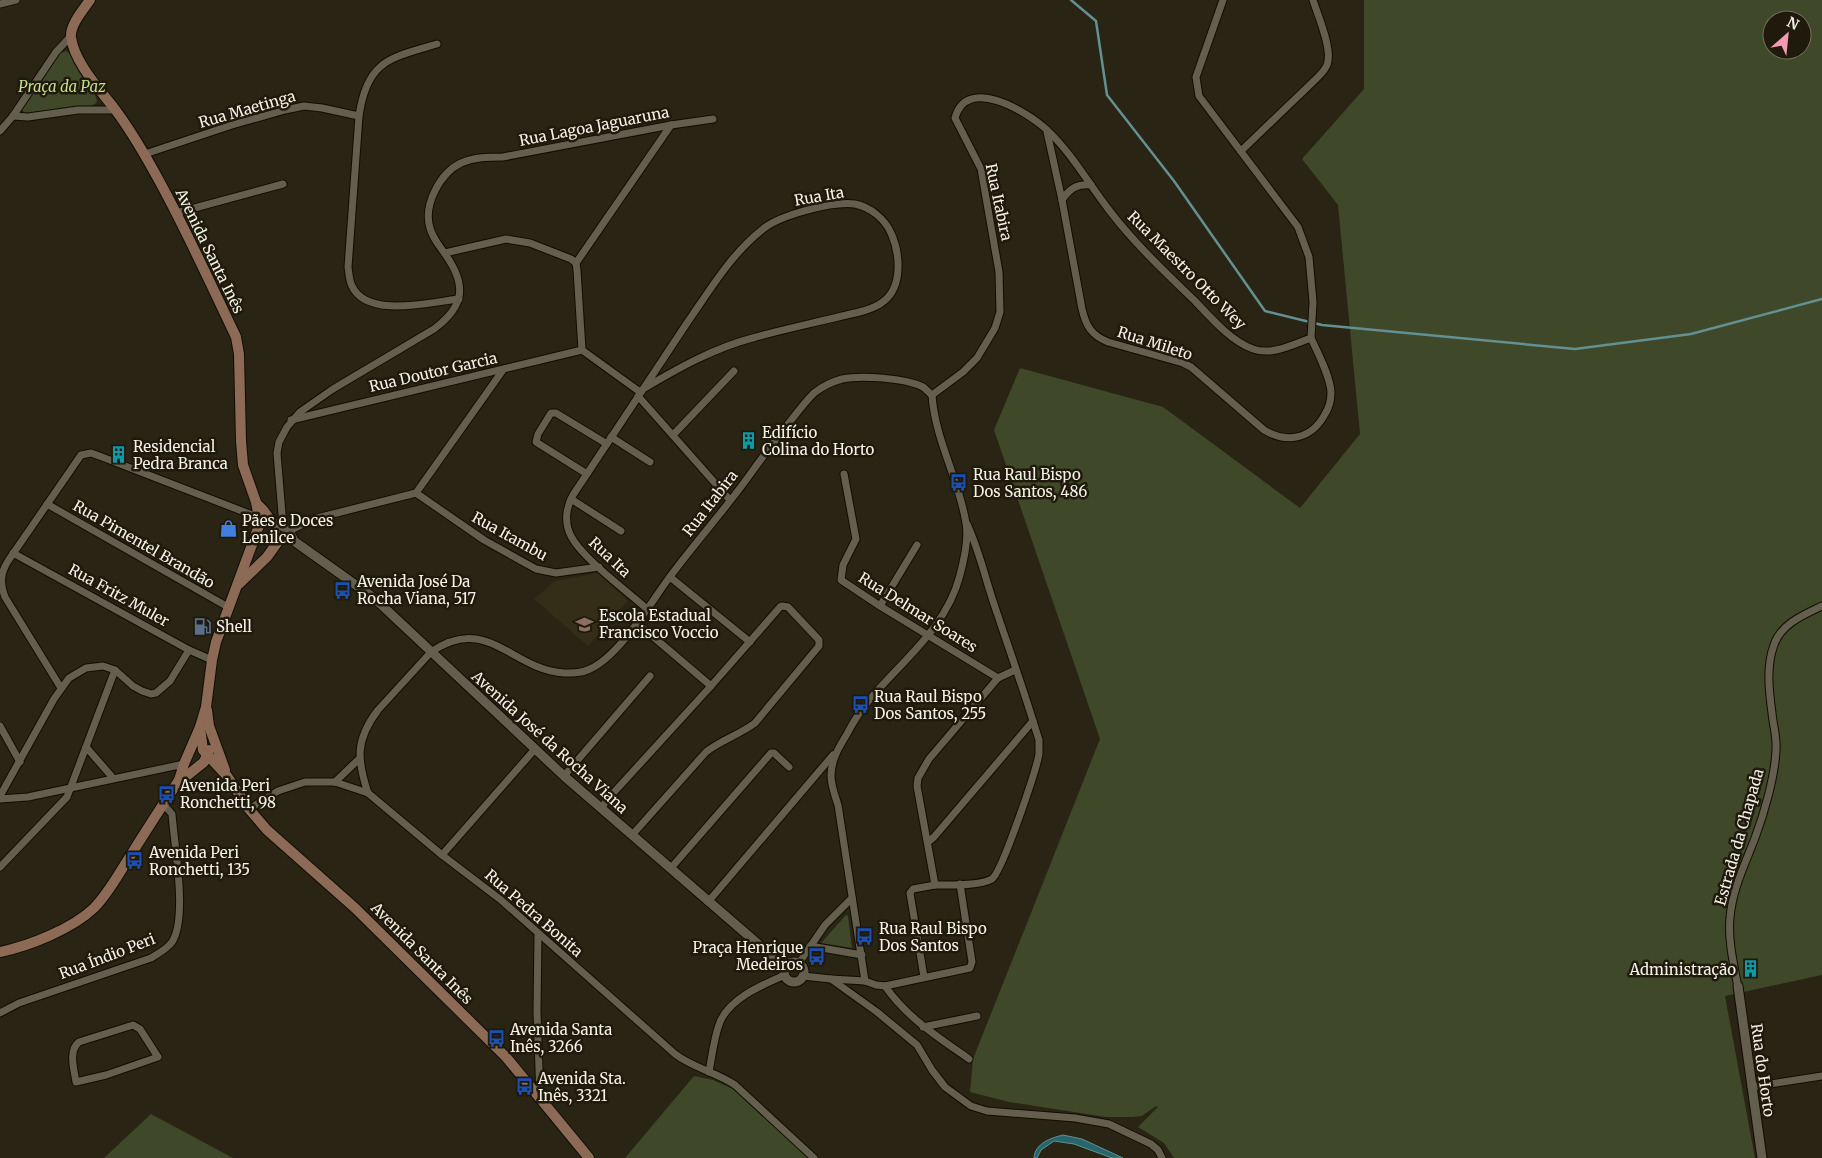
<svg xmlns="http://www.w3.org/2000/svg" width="1822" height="1158" font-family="Merriweather,serif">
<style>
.built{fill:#342d17}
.green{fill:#3f4828;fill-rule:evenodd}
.water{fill:#25676d;stroke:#639092}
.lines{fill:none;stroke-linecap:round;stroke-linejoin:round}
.stream{stroke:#639092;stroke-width:2.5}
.minor-casing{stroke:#110d02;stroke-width:9}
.tertiary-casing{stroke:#110d02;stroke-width:11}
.secondary-casing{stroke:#110d02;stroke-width:12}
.minor{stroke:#635e4d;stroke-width:7}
.tertiary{stroke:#635e4d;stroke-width:9}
.secondary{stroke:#8c6a56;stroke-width:10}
.labels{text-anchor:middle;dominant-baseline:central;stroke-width:5;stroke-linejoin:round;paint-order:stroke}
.park-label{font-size:15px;font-style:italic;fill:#c4de89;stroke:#1f1a0b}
.street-label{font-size:15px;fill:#f4f1e7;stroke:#1f1a0b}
.poi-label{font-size:15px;fill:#f4f1e7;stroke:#1f1a0b;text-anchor:start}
</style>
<rect width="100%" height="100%" fill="#292414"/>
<path class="built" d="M 598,573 L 628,601 L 588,646 L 534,599 L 555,581 Z"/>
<g class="green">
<path d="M 1364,0 L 1822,0 L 1822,975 L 1725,996 L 1755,1158 L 1174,1158 L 1164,1143 L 1138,1127 L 1158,1107 L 1156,1106 L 1142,1116 L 1133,1117 L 1106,1117 L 1009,1102 L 970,1092 L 973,1059 L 1100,739 L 994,430 L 1020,368 L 1163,407 L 1300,508 L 1360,434 L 1338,205 L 1302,159 L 1364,89 ZM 1772,20 L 1802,20 L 1802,50 L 1772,50 Z"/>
<path d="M 66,51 L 69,53 L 96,97 L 97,101 L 95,104 L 90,106 L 25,113 L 21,109 L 57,55 Z"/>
<path d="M 846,915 L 848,916 L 852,948 L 821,943 Z"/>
<path d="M 694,1076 L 713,1080 L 737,1091 L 810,1158 L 625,1158 Z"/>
<path d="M 151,1114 L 233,1158 L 104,1158 Z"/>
</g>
<path class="water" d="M 1063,1135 L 1082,1139 L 1123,1158 L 1112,1158 L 1074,1144 L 1054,1141 L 1041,1150 L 1037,1158 L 1034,1158 C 1035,1143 1051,1138 1063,1135 Z"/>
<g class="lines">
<path class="stream" d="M 1071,0 L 1096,21 L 1107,95 L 1174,181 L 1265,311 L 1322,325 L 1575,349 L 1691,334 L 1822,299"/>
<defs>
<g id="minor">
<path d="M 0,4 L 16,0"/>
<path d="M 437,44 C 390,58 367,60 359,116 L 348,267 C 349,273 349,280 352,286 C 367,319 431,302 459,299"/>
<path d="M 13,116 L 28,117 L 78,110 L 115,110"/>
<path d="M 0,131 L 13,116 L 56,52 L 71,36"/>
<path d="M 1047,132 L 1062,200 L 1082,309 C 1086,326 1091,335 1108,342 L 1183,363 L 1191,367 L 1264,430 C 1287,444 1312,439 1325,414 C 1329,408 1331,399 1331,392 C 1330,376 1318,353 1311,338"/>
<path d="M 1241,151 L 1317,78 C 1321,74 1325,70 1327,65 C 1333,50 1318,16 1313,0"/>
<path d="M 145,154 L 232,125 L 285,110 L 304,106 L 322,108 L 359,116"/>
<path d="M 1062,200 C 1070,188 1077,184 1091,185"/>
<path d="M 176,213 L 283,184"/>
<path d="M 445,253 L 506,239 L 530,243 L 571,259 L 576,263 L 577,270 L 582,350"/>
<path d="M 576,263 L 671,125"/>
<path d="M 582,350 L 640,392"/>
<path d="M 643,389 C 680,367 714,348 756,337 C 784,329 814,323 842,316 C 856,313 873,310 884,301 C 903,286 900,253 891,233 C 885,219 870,207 855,204 C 833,201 780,215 763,229 C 731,254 710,290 687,323 C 649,380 611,437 573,495 C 566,507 564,523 571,536 C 582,558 627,591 647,609"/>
<path d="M 932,395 L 963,372 L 977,358 L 995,328 L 1000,312 L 999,272 L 981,169 L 955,118 C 966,75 1026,111 1046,129 C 1071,152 1088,183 1109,210 C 1134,243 1165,272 1195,301 C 1211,318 1231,341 1253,349 C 1272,356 1294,344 1311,338 L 1313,302 L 1309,257 L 1298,227 L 1199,96 L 1196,77 L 1223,0"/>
<path d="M 638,396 L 730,500"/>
<path d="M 291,420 L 582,350"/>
<path d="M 673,435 L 734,371"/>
<path d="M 611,437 L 650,462"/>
<path d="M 587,474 L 536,442 L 538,434 L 551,413 L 556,413 L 607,444"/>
<path d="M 844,474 L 856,539 L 843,565 L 841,580 L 880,606 L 998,678"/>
<path d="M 416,493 L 484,540 L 536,569 L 556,573 L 599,567"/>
<path d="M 571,499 L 621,531"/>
<path d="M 47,504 L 228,607"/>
<path d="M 967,524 C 979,550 985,577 994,604 C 1007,643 1021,682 1033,721 L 1039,740 L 1039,754 C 1036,771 1002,872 992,879 C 980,886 950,885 935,885 L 917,786 L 918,778 L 929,759 L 998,678 L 1015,670"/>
<path d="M 283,526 L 277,453 L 279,442 L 287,427 L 300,412 L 333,389 L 434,329 C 465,306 467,285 445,254 C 439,245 433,239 430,228 C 423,205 440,173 461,163 C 475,157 488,157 503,157 L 671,125 L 713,119"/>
<path d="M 289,531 L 313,519 L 416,493 L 503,370"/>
<path d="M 13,553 L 189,650 L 212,660"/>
<path d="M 670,577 L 750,642"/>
<path d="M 880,606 L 917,545"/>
<path d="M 637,623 L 711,686"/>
<path d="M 61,688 L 5,597 C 0,583 0,574 8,561 L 81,455 L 91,453 L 102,457 L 260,518"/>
<path d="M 0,726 L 20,762"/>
<path d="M 86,747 L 113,778"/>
<path d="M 564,776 L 650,676"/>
<path d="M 335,782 L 359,759"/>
<path d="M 368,793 C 357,760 355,740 378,710 L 431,652 C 487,613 512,670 564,673 C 574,673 582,673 590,669 C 620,655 649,605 669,578 C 694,544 722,513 746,480 C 761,459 776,439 792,419 C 799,410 806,401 814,393 C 823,386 831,382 842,379 C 861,375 905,378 923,387 C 926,389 929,393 932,395"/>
<path d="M 0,796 L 54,699 L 69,678 L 86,668 L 103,666 L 115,670 L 133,686 L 142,691 L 151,694 L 156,693 L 170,681 L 189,650"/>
<path d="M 0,799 L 28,797 L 184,764"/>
<path d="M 602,808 L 606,801 L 711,686 L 780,607 L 782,606 L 788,607 L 819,640 L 819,646 L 755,723 C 739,735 721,740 706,752 L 633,834"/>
<path d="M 249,809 L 278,791 L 305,782 L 335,782 L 368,793 L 442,855 L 501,900 L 675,1054 C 693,1068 716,1072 735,1085 L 814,1158"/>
<path d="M 928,842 L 934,837 L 1033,721"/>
<path d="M 442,855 L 535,749"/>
<path d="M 0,867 L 67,797 L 115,670"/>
<path d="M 671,868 L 771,753 L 774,753 L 789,767"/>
<path d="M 708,902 L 833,755"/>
<path d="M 538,934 L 537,1011 L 540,1098"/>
<path d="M 810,946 L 862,955"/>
<path d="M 799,963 L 825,925 L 852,898"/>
<path d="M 803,976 L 831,979 L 877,1012 L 917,1045 L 932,1070 L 945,1087 L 971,1106 L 987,1111 L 1075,1118 L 1109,1124 L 1151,1144 L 1158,1150 L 1162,1158"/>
<path d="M 924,977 L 910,893 L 913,889 L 935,885"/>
<path d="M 831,979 L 865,981 L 876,985 L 885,986 L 970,968 L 972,962 L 960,884"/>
<path d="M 865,981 L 838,805 C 835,796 831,785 831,776 C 831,760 839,747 847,734 C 853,722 861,710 870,699 C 903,660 947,627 960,575 C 964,560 969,539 966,523 C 959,479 935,440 932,395"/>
<path d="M 1737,982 C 1733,961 1728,939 1730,918 C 1732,890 1745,864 1755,838 C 1764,814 1775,776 1776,750 C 1777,737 1773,725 1772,713 C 1769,691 1766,666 1774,645 C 1781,624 1803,615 1822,606"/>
<path d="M 885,986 C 907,1018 938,1037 969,1059"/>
<path d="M 0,1013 L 19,1003 L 151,958 C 159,953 167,949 172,942 C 188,918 174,844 172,814 L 163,804"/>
<path d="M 133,1025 L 140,1029 L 158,1057 L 106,1075 L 76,1082 C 74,1069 68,1051 79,1042 Z"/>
<path d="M 923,1027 L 977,1016"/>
<path d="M 709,1072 C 712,1056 714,1037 720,1022 C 730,998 762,985 785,975"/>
<path d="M 1751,1087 L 1822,1076"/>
</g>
<g id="tertiary">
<path d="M 266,520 C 279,524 289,527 294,541"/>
<path d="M 294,541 L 374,598 L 564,776 L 758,944 L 786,966"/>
<circle cx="794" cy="972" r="10"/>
<path d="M 1738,986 L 1762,1158"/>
</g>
<g id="secondary">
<path d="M 90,0 C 83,10 70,25 71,37 C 74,62 100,90 114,108 C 133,133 148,160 162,186 C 189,236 212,287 236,337 L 239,354 L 241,441 L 243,465 L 256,502 L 260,523 L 216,642 L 212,660 L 206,707 L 200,727 L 203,750 L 227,776 L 249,809 L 267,830 L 355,908 L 506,1057 L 589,1158"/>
<path d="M 239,584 L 267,557 L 277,543 C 276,529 269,515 258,505"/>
<path d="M 207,710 L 209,726 L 225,770"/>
<path d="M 179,780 L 184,778 L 204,762 L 209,750"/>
<path d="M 0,952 C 29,946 72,929 94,908 C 108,894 118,875 129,858 C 145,832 162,806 179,780 L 184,764 L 200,727"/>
</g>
</defs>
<use href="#minor" class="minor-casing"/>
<use href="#tertiary" class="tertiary-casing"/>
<use href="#secondary" class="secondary-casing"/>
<use href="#minor" class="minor"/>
<use href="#tertiary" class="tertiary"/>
<use href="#secondary" class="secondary"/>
</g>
<defs>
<symbol id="building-bare" viewBox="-9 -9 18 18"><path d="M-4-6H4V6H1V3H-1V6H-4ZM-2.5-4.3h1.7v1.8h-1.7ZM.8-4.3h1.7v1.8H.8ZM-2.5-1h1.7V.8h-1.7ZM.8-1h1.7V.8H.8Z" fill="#0f9aa8" stroke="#1f1a0b" stroke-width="2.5" paint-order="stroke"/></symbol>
<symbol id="bus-bare" viewBox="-9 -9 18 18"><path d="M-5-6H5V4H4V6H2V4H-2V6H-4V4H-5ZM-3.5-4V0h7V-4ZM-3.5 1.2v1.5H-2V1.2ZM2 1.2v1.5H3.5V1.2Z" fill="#1a4fb4" stroke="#1f1a0b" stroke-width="2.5" paint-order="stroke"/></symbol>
<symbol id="shop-bare" viewBox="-9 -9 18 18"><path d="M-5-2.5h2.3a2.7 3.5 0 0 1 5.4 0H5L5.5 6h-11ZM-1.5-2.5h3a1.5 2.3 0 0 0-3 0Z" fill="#3f7fe0" stroke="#1f1a0b" stroke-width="2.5" paint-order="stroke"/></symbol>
<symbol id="school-bare" viewBox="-9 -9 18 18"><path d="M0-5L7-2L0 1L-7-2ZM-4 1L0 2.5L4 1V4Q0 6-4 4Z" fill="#8d6e63" stroke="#1f1a0b" stroke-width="2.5" paint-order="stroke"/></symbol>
<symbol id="fuel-bare" viewBox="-9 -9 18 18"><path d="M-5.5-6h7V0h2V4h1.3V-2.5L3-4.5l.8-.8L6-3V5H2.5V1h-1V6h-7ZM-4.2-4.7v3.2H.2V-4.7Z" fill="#5c6f8a" stroke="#1f1a0b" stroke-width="2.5" paint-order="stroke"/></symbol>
</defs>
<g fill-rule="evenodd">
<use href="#building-bare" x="736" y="428" width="25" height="25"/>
<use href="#building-bare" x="106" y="442" width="25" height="25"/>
<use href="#bus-bare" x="946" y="470" width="25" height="25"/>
<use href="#shop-bare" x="216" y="516" width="25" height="25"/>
<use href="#bus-bare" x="330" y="578" width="25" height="25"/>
<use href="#school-bare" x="572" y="612" width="25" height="25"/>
<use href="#fuel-bare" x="190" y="614" width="25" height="25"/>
<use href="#bus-bare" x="848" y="692" width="25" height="25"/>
<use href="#bus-bare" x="154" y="782" width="25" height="25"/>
<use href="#bus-bare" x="122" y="848" width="25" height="25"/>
<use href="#bus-bare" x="852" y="924" width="25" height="25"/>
<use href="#bus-bare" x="804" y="944" width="25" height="25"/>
<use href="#building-bare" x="1738" y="956" width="25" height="25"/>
<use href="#bus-bare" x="484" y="1026" width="25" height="25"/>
<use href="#bus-bare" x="512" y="1074" width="25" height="25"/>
</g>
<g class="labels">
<g class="park-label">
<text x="62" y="86">Praça da Paz</text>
</g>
<g class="street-label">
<text transform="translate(247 109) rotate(-16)">Rua Maetinga</text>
<text transform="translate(594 126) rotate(-11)">Rua Lagoa Jaguaruna</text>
<text transform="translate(819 196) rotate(-10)">Rua Ita</text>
<text transform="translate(999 202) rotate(78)">Rua Itabira</text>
<text transform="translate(210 251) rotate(64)">Avenida Santa Inês</text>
<text transform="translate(1187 270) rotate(45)">Rua Maestro Otto Wey</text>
<text transform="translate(1155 343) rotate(18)">Rua Mileto</text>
<text transform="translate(433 372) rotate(-13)">Rua Doutor Garcia</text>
<text transform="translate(710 503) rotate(-52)">Rua Itabira</text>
<text transform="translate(510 536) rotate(29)">Rua Itambu</text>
<text transform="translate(144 544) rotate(30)">Rua Pimentel Brandão</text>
<text transform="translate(610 557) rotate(43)">Rua Ita</text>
<text transform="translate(119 595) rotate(29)">Rua Fritz Muler</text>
<text transform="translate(918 612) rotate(32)">Rua Delmar Soares</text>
<text transform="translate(550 742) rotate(42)">Avenida José da Rocha Viana</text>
<text transform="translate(1739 837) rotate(-74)">Estrada da Chapada</text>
<text transform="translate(534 913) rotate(41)">Rua Pedra Bonita</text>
<text transform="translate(422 953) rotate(45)">Avenida Santa Inês</text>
<text transform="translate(107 956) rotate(-21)">Rua Índio Peri</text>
<text transform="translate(1763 1070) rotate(82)">Rua do Horto</text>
</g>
<g class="poi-label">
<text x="762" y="432">Edifício<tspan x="762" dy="17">Colina do Horto</tspan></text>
<text x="133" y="446">Residencial<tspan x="133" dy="17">Pedra Branca</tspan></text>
<text x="973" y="474">Rua Raul Bispo<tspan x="973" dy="17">Dos Santos, 486</tspan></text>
<text x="242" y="520">Pães e Doces<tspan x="242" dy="17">Lenilce</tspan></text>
<text x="357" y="581">Avenida José Da<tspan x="357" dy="17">Rocha Viana, 517</tspan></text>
<text x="599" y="615">Escola Estadual<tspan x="599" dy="17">Francisco Voccio</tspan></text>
<text x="216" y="626">Shell</text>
<text x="874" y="696">Rua Raul Bispo<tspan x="874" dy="17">Dos Santos, 255</tspan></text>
<text x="180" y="785">Avenida Peri<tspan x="180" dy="17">Ronchetti, 98</tspan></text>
<text x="149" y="852">Avenida Peri<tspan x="149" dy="17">Ronchetti, 135</tspan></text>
<text x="879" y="928">Rua Raul Bispo<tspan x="879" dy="17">Dos Santos</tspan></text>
<text x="803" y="947" text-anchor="end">Praça Henrique<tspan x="803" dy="17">Medeiros</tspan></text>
<text x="1736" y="969" text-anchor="end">Administração</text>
<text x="510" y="1029">Avenida Santa<tspan x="510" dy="17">Inês, 3266</tspan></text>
<text x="538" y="1078">Avenida Sta.<tspan x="538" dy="17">Inês, 3321</tspan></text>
</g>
</g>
<g transform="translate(1787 35) rotate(27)"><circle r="24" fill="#1f1a0b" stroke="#747063"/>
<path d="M0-4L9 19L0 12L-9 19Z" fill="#f19ab2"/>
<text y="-8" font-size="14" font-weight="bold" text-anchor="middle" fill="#f4f1e7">N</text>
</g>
</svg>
